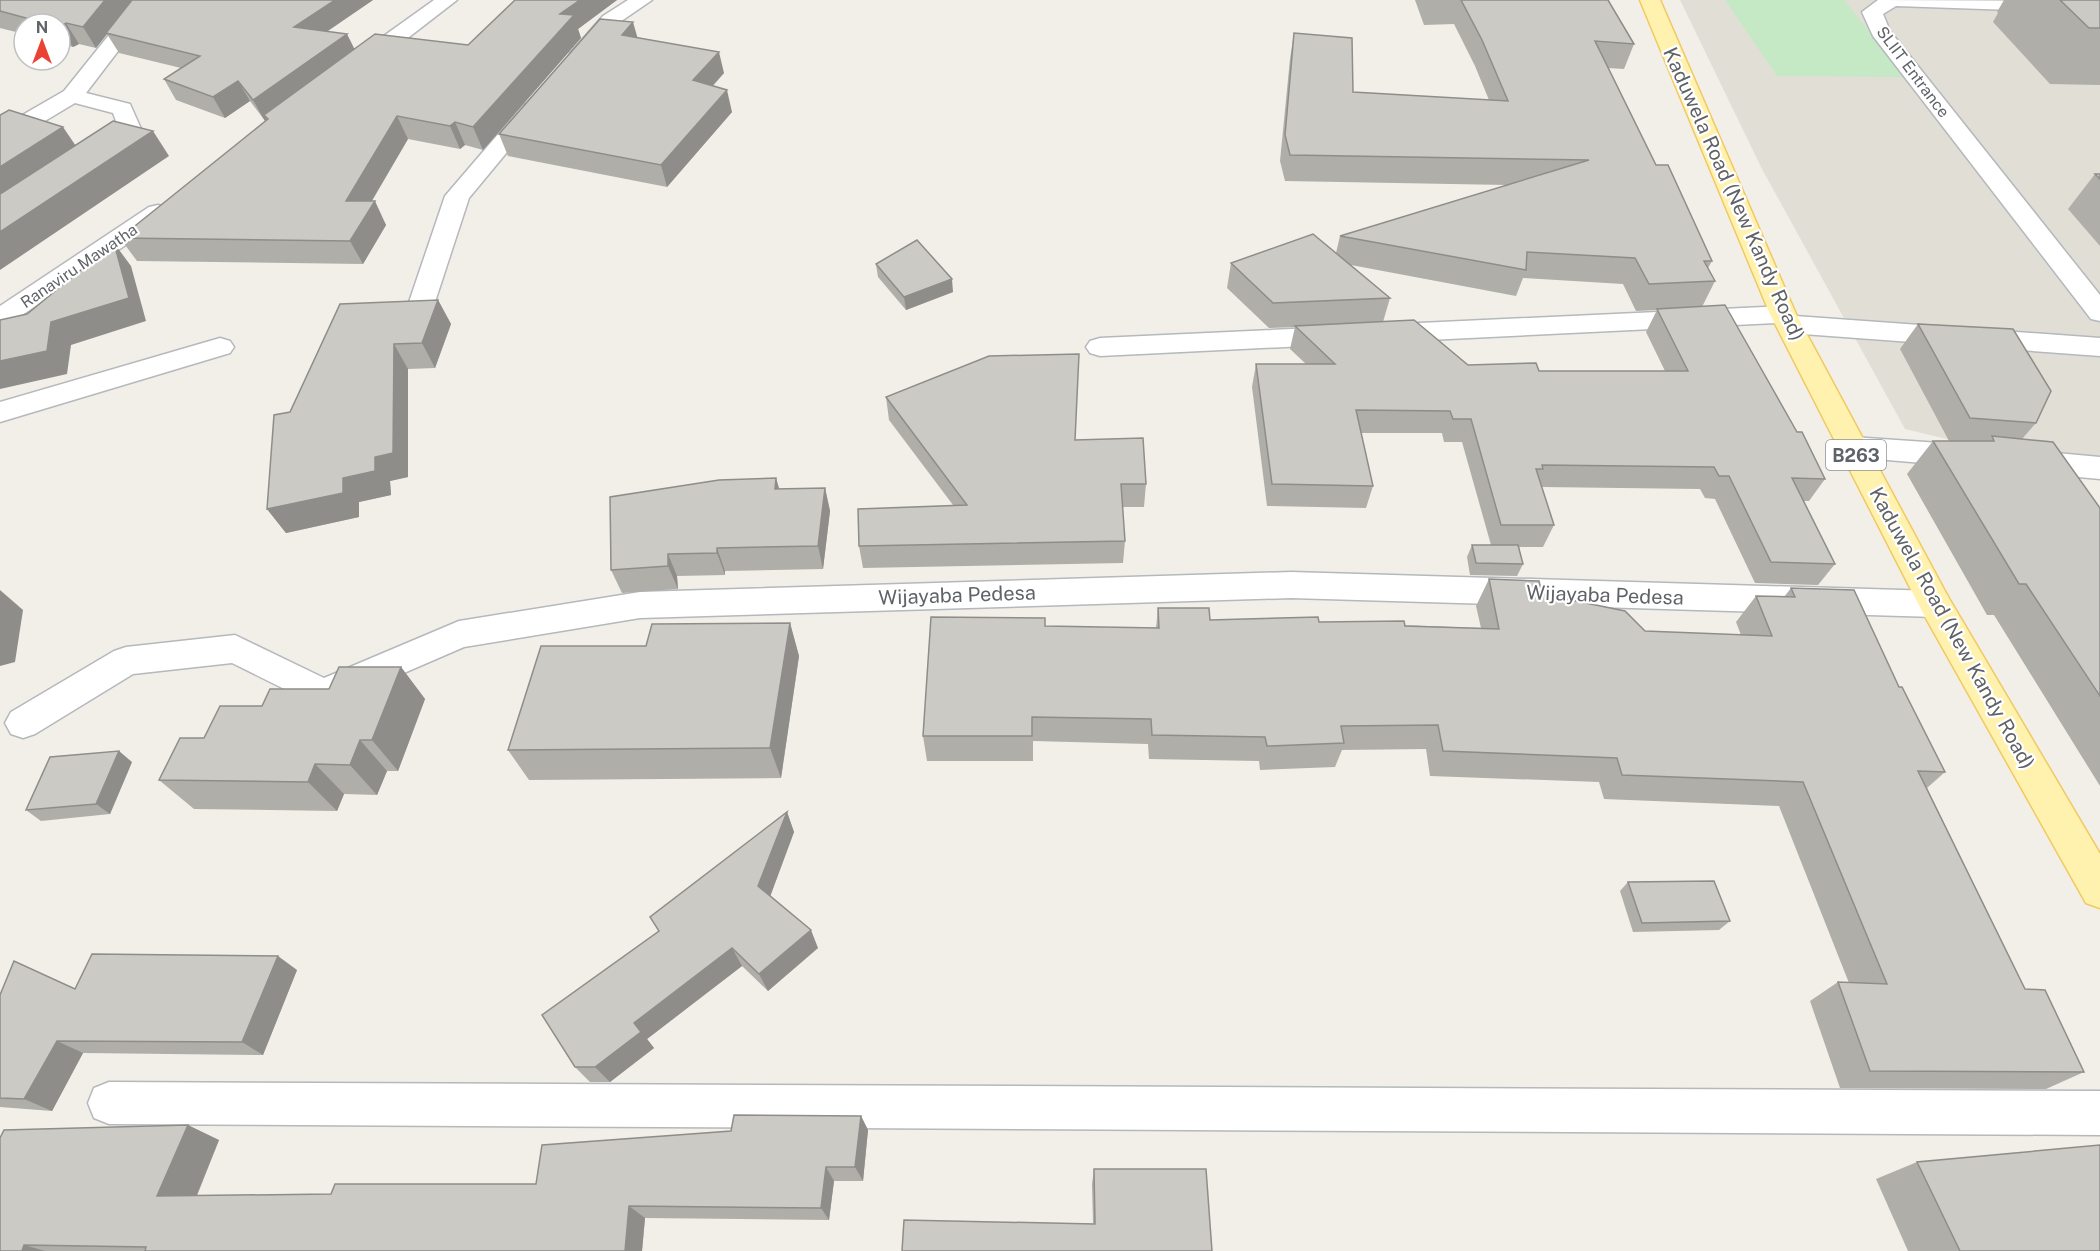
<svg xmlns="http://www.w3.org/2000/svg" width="2100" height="1251" font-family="'Public Sans',sans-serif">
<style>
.education{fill:#e1ded6}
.green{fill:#c5e8c5}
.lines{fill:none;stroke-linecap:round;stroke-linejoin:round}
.minor-casing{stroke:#b5b8bc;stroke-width:3}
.major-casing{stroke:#f2c960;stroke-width:3}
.minor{fill:#fff;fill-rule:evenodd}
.major{fill:#fff2af;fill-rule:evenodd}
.wall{fill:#afaea9;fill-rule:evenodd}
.shaded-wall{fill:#8f8d8a}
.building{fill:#cccac5;stroke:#8f8d8a;stroke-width:1.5}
.labels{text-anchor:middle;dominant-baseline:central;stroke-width:4.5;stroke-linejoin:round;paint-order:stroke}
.far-street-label{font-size:16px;fill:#5f6368;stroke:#fff}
.shield{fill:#fff;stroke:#8f9295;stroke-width:1.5}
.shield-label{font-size:18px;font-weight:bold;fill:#5f6368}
.street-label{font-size:20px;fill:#5f6368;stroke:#fff}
</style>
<rect width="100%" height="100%" fill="#f1efe8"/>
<path class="education" d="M 1680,0 L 2100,0 L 2100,458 L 1955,441 L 1905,429 L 1762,169 Z"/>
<path class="green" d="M 1725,0 L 1844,0 L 1906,77 L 1777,76 Z"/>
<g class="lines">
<defs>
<g id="minor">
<path d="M 137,0 L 157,0 L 86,93 L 130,104 L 142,131 L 139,136 C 124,145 109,161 91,157 L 87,152 L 91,147 L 119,129 L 113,113 L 75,103 L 8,143 L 0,145 L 0,128 L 64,91 Z"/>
<path d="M 434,0 L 457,0 L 369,68 L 361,69 L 353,68 L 350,63 L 353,58 Z"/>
<path d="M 628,0 L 652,0 L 617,24 L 588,57 L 581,59 L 574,57 L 570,53 L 574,49 L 603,16 Z"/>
<path d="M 1878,0 L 2100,1 L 2100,13 L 1896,6 L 1883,14 L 1890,31 L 2100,295 L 2100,321 L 2091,319 L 1873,36 L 1862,12 Z"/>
<path d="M 531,103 L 539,105 L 542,110 L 469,198 L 433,308 L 429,314 L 420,316 L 411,314 L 407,308 L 445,196 L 523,105 Z"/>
<path d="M 158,205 L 167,207 L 170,212 L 167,217 L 9,324 L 0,327 L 0,306 L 149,207 Z"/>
<path d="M 1783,306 L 1792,308 L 1795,316 L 2100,338 L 2100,356 L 1789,333 L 1780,330 L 1776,323 L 1100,356 L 1090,353 L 1086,347 L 1090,341 L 1100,338 Z"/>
<path d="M 220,338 L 230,341 L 234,347 L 230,353 L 0,422 L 0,402 Z"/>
<path d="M 1852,437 L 1970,445 L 1980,449 L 1985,456 L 1980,463 L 1970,467 L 1852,457 L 1842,454 L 1837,447 L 1842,440 Z"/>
<path d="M 2024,450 L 2100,457 L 2100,479 L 2024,472 L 2014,468 L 2009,461 L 2014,454 Z"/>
<path d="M 1291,572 L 1935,591 L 1947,595 L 1951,604 L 1947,613 L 1935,617 L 1291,598 L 640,618 L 464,647 L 323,708 L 232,663 L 133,674 L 35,734 L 23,738 L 11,734 L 5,723 L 11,712 L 114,651 L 126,647 L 235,635 L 324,678 L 459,621 L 640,592 Z"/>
<path d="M 109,1082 L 2100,1091 L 2100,1135 L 109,1124 L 94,1118 L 88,1103 L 94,1088 Z"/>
</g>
<path id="major" d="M 1640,0 L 1660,0 L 1796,314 L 1947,595 L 2100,854 L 2100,908 L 2086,903 L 1923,613 L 1770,314 Z"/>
</defs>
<use href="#minor" class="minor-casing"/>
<use href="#major" class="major-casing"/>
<use href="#minor" class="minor"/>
<use href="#major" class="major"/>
</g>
<g class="wall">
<path d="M 0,0 L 373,0 L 328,31 L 355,49 L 468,45 L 515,0 L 617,0 L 578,29 L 581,38 L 483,150 L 465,145 L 460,149 L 408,139 L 372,201 L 386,225 L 363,264 L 137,261 L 120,238 L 265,121 L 250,101 L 225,118 L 176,100 L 164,79 L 181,68 L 119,53 L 107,34 L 96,48 L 79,44 L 73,47 L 60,44 L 60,24 L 24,24 L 24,34 L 0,28 Z"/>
<path d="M 1415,0 L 1608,0 L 1634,44 L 1624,69 L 1608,68 L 1656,165 L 1712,261 L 1708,268 L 1715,281 L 1702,307 L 1797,432 L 1825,479 L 1809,501 L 1804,501 L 1835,564 L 1818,585 L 1755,583 L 1715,499 L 1705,498 L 1700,489 L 1542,487 L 1554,525 L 1543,547 L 1519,547 L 1523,564 L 1517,576 L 1470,575 L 1467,557 L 1472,545 L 1491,545 L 1462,442 L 1444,442 L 1442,433 L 1361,433 L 1373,486 L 1366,508 L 1267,506 L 1252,387 L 1256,364 L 1306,364 L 1290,349 L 1295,327 L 1269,328 L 1227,288 L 1231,263 L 1336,253 L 1340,236 L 1507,185 L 1285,181 L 1280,161 L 1290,59 L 1294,33 L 1353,92 L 1489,100 L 1475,66 L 1454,24 L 1424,25 ZM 1351,265 L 1516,296 L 1523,278 L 1623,284 L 1636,311 L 1657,310 L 1646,332 L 1665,371 L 1539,371 L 1468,365 L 1383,322 L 1390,298 Z"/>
<path d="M 2004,0 L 2100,0 L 2100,85 L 2050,84 L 1993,22 L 1998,13 L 1997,12 Z"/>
<path d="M 637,38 L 724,73 L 713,86 L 732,112 L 667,187 L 508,156 L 499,134 Z"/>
<path d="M 2095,174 L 2100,174 L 2100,246 L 2068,209 Z"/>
<path d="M 876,264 L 953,292 L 906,310 L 878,277 Z"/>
<path d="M 438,300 L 451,324 L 435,368 L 408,369 L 408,477 L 390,481 L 391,495 L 359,502 L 359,517 L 286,533 L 267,509 L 290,412 Z"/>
<path d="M 1918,324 L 2036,423 L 2022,439 L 2100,508 L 2100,786 L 1994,615 L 1987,615 L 1907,474 L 1933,441 L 1949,441 L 1900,349 Z"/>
<path d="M 886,397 L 1076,440 L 1146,484 L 1144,507 L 1122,507 L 1125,541 L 1123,563 L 863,568 L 859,546 L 953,505 L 889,420 Z"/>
<path d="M 776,478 L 779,489 L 825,488 L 830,511 L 823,569 L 725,571 L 725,575 L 677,576 L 678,589 L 622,593 L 611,570 Z"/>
<path d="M 1489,579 L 1542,594 L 1645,631 L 1741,635 L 1736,622 L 1756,596 L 1784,597 L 1791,588 L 1899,687 L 1945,772 L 1927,788 L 2025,989 L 2084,1072 L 2046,1089 L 1840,1088 L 1810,1001 L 1838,982 L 1849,983 L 1779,806 L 1604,799 L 1599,782 L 1430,776 L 1426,749 L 1342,750 L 1335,767 L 1260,770 L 1259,761 L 1149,759 L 1148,744 L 1033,741 L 1033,761 L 927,761 L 923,736 L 1156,628 L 1158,608 L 1210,620 L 1319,622 L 1481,628 L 1476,606 Z"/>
<path d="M 790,623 L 799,656 L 781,778 L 529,780 L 508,750 Z"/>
<path d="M 401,667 L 425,699 L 398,771 L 387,771 L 377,795 L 344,794 L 337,811 L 194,809 L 159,780 L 204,738 L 262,706 L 329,689 Z"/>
<path d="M 132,762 L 110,814 L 41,821 L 26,810 Z"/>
<path d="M 787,812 L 794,832 L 770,896 L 818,948 L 768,991 L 742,966 L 647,1039 L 654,1048 L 610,1082 L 590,1082 L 575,1067 L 659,931 Z"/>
<path d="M 1628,882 L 1730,921 L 1719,930 L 1633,932 L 1620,891 Z"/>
<path d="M 297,970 L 263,1055 L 83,1053 L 52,1111 L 0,1107 L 0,995 Z"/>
<path d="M 861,1116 L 868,1130 L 863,1181 L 834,1181 L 829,1220 L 645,1218 L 642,1251 L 0,1251 L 219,1140 L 197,1196 L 331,1194 L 536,1184 L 731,1131 Z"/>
<path d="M 1917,1162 L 2100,1251 L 1908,1251 L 1876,1179 Z"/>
<path d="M 1094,1169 L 1212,1251 L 1093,1223 L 1092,1184 Z"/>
</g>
<g class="shaded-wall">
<path d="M 105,0 L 134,0 L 96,48 L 83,27 Z"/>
<path d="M 335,0 L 373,0 L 304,47 L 294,27 Z"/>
<path d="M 580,0 L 617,0 L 578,29 L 581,38 L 483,150 L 473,127 L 560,14 Z"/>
<path d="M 633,22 L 639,43 L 622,35 Z"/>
<path d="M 66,23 L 79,44 L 73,47 L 60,28 L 60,27 Z"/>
<path d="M 347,34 L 357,54 L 264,115 L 267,119 L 265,121 L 253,100 Z"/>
<path d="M 719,52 L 724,73 L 698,101 L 693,80 Z"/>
<path d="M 238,81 L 250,101 L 225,118 L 213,97 Z"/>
<path d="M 727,90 L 732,112 L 667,187 L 661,165 Z"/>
<path d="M 397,116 L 408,139 L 358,224 L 346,201 Z"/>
<path d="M 455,122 L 465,145 L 460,149 L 450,126 Z"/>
<path d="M 63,127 L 80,152 L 0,204 L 0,167 Z"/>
<path d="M 153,131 L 169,156 L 0,270 L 0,232 Z"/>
<path d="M 375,201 L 386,225 L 363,264 L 350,241 Z"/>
<path d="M 114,243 L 131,266 L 146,321 L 71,345 L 67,374 L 0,389 L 0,361 L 51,322 Z"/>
<path d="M 952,279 L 953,292 L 906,310 L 904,297 Z"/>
<path d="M 438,300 L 451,324 L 435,368 L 422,343 Z"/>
<path d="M 394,344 L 408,369 L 408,477 L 390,481 L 391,495 L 359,502 L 359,517 L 286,533 L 267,509 L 343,478 L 375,457 Z"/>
<path d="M 776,478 L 783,502 L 775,489 Z"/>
<path d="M 825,488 L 830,511 L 823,569 L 818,546 Z"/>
<path d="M 717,548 L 725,571 L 725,575 L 717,553 Z"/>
<path d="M 668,554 L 677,576 L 678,589 L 668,566 Z"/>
<path d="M 0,590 L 23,610 L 15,662 L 0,666 Z"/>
<path d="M 790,623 L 799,656 L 781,778 L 770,748 Z"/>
<path d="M 401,667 L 425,699 L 398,771 L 372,740 Z"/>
<path d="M 360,740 L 387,771 L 377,795 L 350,765 Z"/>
<path d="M 119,751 L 132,762 L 110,814 L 96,804 Z"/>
<path d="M 315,764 L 344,794 L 337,811 L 308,782 Z"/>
<path d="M 787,812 L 794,832 L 767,905 L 758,886 Z"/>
<path d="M 811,930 L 818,948 L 768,991 L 759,974 Z"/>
<path d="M 732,948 L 742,966 L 647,1039 L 654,1048 L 610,1082 L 595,1067 L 634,1023 Z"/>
<path d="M 278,956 L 297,970 L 263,1055 L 242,1042 Z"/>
<path d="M 57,1041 L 83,1053 L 52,1111 L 24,1099 Z"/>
<path d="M 861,1116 L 868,1130 L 863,1181 L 855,1167 Z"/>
<path d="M 188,1125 L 219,1140 L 191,1209 L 157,1196 Z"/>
<path d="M 826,1167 L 834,1181 L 829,1220 L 821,1208 Z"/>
<path d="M 629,1206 L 645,1218 L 642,1251 L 625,1251 Z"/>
<path d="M 24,1245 L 45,1251 L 22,1251 Z"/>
</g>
<g class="building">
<path d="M 0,0 L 105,0 L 83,27 L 66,23 L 60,27 L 60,24 L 48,24 L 0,11 Z"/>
<path d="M 132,0 L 335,0 L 294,27 L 347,34 L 253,100 L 238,81 L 213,97 L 164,79 L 200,56 L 106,33 Z"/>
<path d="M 515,0 L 580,0 L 560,14 L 574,15 L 473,127 L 455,122 L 450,126 L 397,116 L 346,201 L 375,201 L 350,241 L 120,238 L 268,119 L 264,115 L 375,34 L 468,45 Z"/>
<path d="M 1461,0 L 1608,0 L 1634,44 L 1595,41 L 1656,165 L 1668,165 L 1712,261 L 1704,261 L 1715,281 L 1649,284 L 1635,258 L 1527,252 L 1526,270 L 1340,236 L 1589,160 L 1290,155 L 1285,135 L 1294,33 L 1352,38 L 1353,92 L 1508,101 L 1482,40 Z"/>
<path d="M 2060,0 L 2100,0 L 2100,28 L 2089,28 Z"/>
<path d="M 600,19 L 633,22 L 622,35 L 719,52 L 693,80 L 727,90 L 661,165 L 499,134 Z"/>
<path d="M 9,110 L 63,127 L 0,167 L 0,115 Z"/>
<path d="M 113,121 L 153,131 L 0,232 L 0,194 Z"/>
<path d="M 2095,174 L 2100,174 L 2100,179 Z"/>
<path d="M 1313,234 L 1390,298 L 1273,303 L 1231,263 Z"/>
<path d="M 917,240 L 952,279 L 904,297 L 876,264 Z"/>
<path d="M 114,243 L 129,298 L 51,322 L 47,351 L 0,361 L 0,320 L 27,314 Z"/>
<path d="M 438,300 L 422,343 L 394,344 L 393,453 L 375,457 L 375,471 L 343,478 L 343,493 L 267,509 L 274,415 L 290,412 L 340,304 Z"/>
<path d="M 1725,305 L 1797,432 L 1802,432 L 1825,479 L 1792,478 L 1835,564 L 1771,562 L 1729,476 L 1719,476 L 1714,467 L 1542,465 L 1543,469 L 1536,469 L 1554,525 L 1501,525 L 1471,419 L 1453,419 L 1450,411 L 1356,410 L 1373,486 L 1272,484 L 1256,364 L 1335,364 L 1295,326 L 1414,320 L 1468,365 L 1536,363 L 1539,371 L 1688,371 L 1657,309 Z"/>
<path d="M 1918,324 L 2013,329 L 2051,391 L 2036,423 L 1970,418 Z"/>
<path d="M 1079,354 L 1075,440 L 1143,438 L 1146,484 L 1121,484 L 1125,541 L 859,546 L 858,509 L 967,505 L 886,397 L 989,356 Z"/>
<path d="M 1992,436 L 2053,442 L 2100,508 L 2100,696 L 2026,584 L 2019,584 L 1933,441 L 1994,441 Z"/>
<path d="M 776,478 L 775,489 L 825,488 L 818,546 L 717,548 L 717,553 L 668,554 L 668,566 L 611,570 L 610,497 L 719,480 Z"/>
<path d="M 1472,545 L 1518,545 L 1523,564 L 1476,563 Z"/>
<path d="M 1489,579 L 1539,581 L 1542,594 L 1625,611 L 1645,631 L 1772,636 L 1756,596 L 1795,597 L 1791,588 L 1854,590 L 1899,687 L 1902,687 L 1945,772 L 1918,771 L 2025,989 L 2045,990 L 2084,1072 L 1870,1071 L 1838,982 L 1887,984 L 1803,782 L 1622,775 L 1617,758 L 1443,751 L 1438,725 L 1341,726 L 1344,743 L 1267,746 L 1265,737 L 1152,735 L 1151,719 L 1032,717 L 1032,736 L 923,736 L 931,617 L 1045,618 L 1045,626 L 1159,628 L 1158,608 L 1209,608 L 1210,620 L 1318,617 L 1319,622 L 1404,621 L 1405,626 L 1499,629 Z"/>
<path d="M 790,623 L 770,748 L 508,750 L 541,646 L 646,646 L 652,624 Z"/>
<path d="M 339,667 L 401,667 L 372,740 L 360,740 L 350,765 L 315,764 L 308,782 L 159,780 L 180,738 L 204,738 L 220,706 L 262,706 L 270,689 L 329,689 Z"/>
<path d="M 119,751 L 96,804 L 26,810 L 50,757 Z"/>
<path d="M 787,812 L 758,886 L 811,930 L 759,974 L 732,948 L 634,1023 L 641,1032 L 595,1067 L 575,1067 L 542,1015 L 659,931 L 650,917 Z"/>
<path d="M 1714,881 L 1730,921 L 1642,923 L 1628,882 Z"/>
<path d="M 92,954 L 278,956 L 242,1042 L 57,1041 L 24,1099 L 0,1098 L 0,995 L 14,961 L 75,989 Z"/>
<path d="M 734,1115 L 861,1116 L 855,1167 L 826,1167 L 821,1208 L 629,1206 L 625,1251 L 145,1251 L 146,1247 L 24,1245 L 22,1251 L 0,1251 L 0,1138 L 4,1130 L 188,1125 L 157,1196 L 331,1194 L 335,1184 L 536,1184 L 542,1145 L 731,1131 Z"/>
<path d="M 2100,1145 L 2100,1251 L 1960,1251 L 1917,1162 Z"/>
<path d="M 1094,1169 L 1206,1169 L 1212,1251 L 902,1251 L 904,1220 L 1095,1224 Z"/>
</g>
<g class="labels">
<g class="far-street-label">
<text transform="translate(1913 72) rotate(53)">SLIIT Entrance</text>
<text transform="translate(79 266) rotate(-34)">Ranaviru Mawatha</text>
</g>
<rect class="shield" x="1826" y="440" width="60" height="30" rx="4.5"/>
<g class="shield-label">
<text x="1856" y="455">B263</text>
</g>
<g class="street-label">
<text transform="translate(1734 194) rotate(66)">Kaduwela Road (New Kandy Road)</text>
<text transform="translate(957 595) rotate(-2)">Wijayaba Pedesa</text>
<text transform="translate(1605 595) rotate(2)">Wijayaba Pedesa</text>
<text transform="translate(1952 628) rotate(61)">Kaduwela Road (New Kandy Road)</text>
</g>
</g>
<g transform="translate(42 42)"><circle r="28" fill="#ffffff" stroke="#bfc1c3" stroke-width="1.5"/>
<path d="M0-4.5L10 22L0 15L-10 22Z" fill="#ea4335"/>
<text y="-9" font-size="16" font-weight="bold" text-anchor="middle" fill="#5f6368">N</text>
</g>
</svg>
